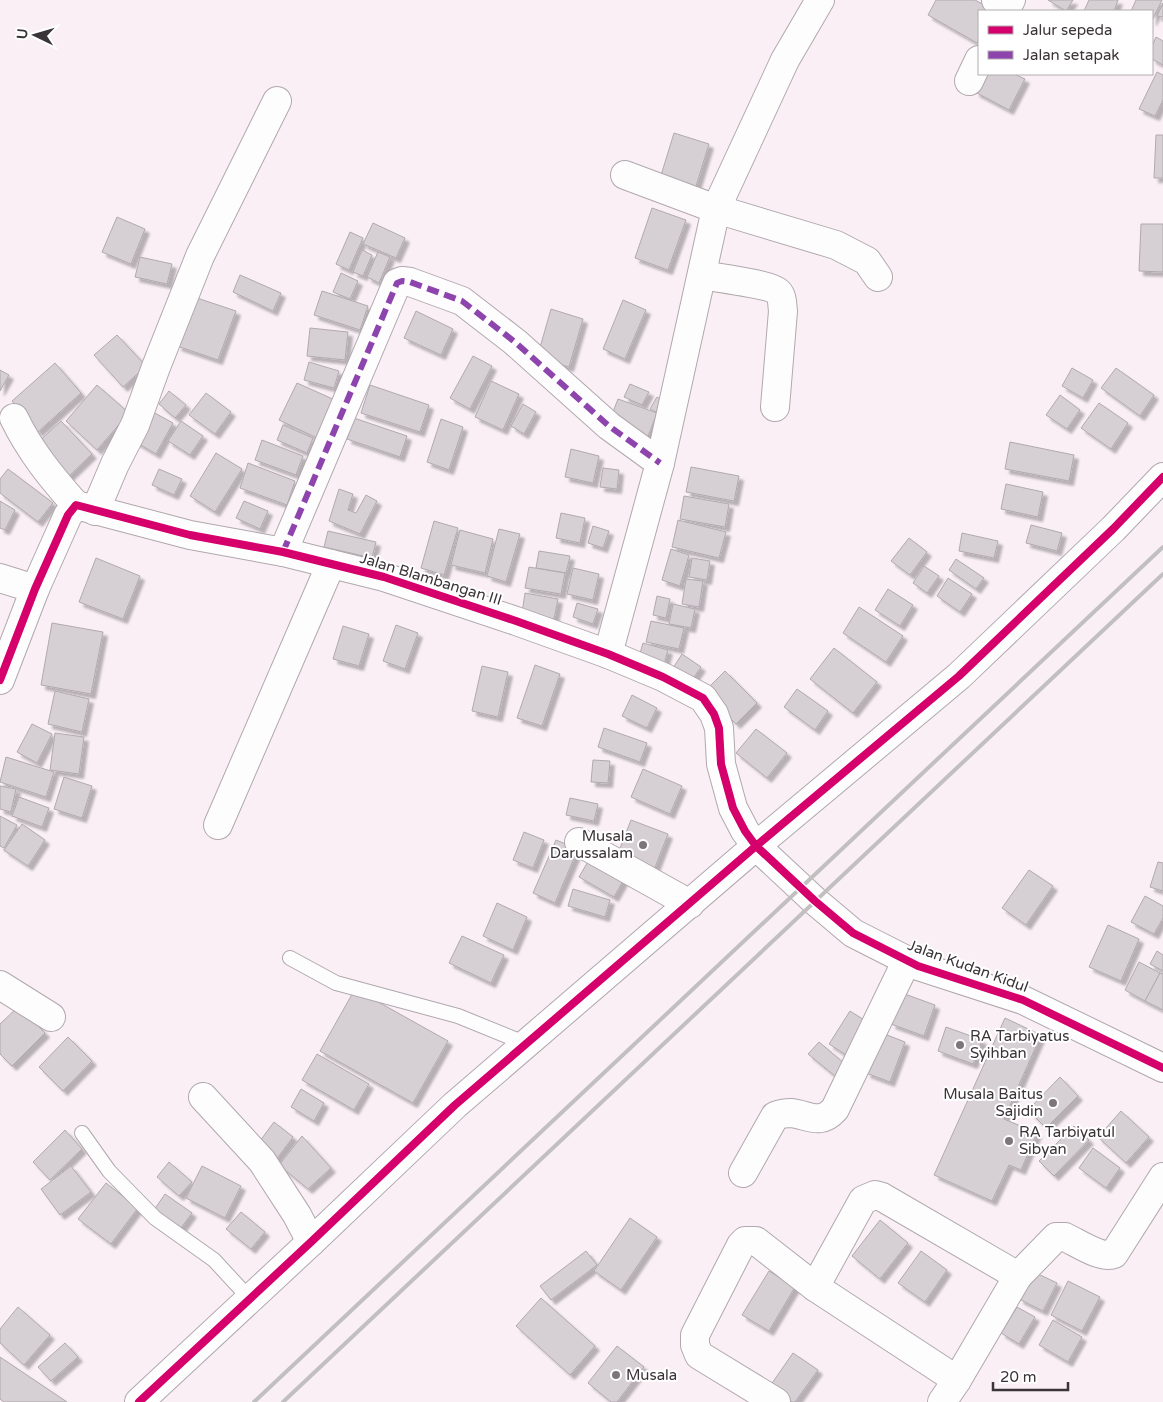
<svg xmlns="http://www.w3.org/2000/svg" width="1163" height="1402" font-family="'Varela Round',sans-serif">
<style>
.building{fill:#d6cfd3;stroke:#b0a9ae;filter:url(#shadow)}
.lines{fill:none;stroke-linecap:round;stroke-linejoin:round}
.lane-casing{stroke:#b0a8ad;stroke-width:16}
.street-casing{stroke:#b0a8ad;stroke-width:30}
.secondary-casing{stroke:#b0a8ad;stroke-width:30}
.lane{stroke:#fefdfe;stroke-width:14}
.street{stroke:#fefdfe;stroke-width:28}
.secondary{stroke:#fefdfe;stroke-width:28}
.rail{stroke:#c2bfc0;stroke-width:4}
.quiet{stroke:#8e44ad;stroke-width:6;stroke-dasharray:12 6;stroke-linecap:butt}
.cycleway-casing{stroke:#fff;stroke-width:11}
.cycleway{stroke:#d6006c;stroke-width:8}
.poi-dot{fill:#7d757a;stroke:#fff;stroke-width:2}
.labels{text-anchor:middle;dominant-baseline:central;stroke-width:4;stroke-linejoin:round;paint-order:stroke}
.street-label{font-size:15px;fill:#3a3337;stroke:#fff}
.poi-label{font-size:15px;fill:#3a3337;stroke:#fff;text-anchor:start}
</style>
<defs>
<filter id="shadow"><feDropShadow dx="4.5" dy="4.5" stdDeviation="1" flood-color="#0004"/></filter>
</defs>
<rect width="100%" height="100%" fill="#f9eff5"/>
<g class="building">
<path d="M 936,0 L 975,0 L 995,11 L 979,11 L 979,39 L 977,43 L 928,15 Z"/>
<path d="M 1048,0 L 1073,0 L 1066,11 Z"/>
<path d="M 1089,0 L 1118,0 L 1114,11 L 1084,11 Z"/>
<path d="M 1136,0 L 1162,0 L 1152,21 L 1152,11 L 1131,11 Z"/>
<path d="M 1163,3 L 1163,17 L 1157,16 Z"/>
<path d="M 1156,37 L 1163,41 L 1163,65 L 1152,59 L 1152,46 Z"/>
<path d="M 1157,72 L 1163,75 L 1163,100 L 1155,116 L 1139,109 Z"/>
<path d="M 985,74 L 1014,74 L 1025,79 L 1009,110 L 975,92 Z"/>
<path d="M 674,133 L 709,144 L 693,196 L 658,185 Z"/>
<path d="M 1156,135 L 1163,135 L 1163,178 L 1154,178 Z"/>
<path d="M 652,208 L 686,220 L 668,270 L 635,258 Z"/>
<path d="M 117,217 L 145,229 L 131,264 L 102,252 Z"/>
<path d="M 373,223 L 405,238 L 396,258 L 363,244 Z"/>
<path d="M 1141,224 L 1163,224 L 1163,272 L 1139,271 Z"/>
<path d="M 350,232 L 363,238 L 349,270 L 336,264 Z"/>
<path d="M 362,250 L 372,255 L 363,276 L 353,272 Z"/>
<path d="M 378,252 L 390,257 L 379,283 L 367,277 Z"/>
<path d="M 140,257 L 172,264 L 167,284 L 135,277 Z"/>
<path d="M 341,273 L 358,281 L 350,299 L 333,292 Z"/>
<path d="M 240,275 L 281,293 L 273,311 L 233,292 Z"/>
<path d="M 322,291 L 368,306 L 360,330 L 314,315 Z"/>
<path d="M 194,297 L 236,311 L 218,360 L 177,346 Z"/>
<path d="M 623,300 L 646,310 L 625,359 L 603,349 Z"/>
<path d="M 551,309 L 583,319 L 569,367 L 537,358 Z"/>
<path d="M 416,311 L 453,329 L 441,355 L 404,338 Z"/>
<path d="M 310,328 L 348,332 L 345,360 L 307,356 Z"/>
<path d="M 117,335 L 146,366 L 123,387 L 94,355 Z"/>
<path d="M 473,356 L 492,366 L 470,409 L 450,398 Z"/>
<path d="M 309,362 L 339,371 L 334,388 L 304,380 Z"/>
<path d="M 55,363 L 81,393 L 38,432 L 12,401 Z"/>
<path d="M 1072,368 L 1093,380 L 1083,398 L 1062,386 Z"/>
<path d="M 1116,368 L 1154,395 L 1140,416 L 1101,388 Z"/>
<path d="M 0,370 L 9,375 L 0,391 Z"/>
<path d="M 491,381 L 519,394 L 503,430 L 475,417 Z"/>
<path d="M 297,383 L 335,400 L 317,438 L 279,420 Z"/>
<path d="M 630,384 L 649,392 L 642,405 L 624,397 Z"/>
<path d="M 97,385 L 129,413 L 97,450 L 66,421 Z"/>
<path d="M 370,385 L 429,405 L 420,432 L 361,413 Z"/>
<path d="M 169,391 L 186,405 L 175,418 L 159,404 Z"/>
<path d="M 206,393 L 231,412 L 215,434 L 189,415 Z"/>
<path d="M 1060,395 L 1080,410 L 1067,429 L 1046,415 Z"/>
<path d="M 657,397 L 668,404 L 662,415 L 650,409 Z"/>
<path d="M 618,399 L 657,413 L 647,439 L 608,425 Z"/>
<path d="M 1099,403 L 1128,423 L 1111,449 L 1081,428 Z"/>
<path d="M 523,404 L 536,412 L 524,434 L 511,426 Z"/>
<path d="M 151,411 L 173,423 L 156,454 L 134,441 Z"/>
<path d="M 354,418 L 407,436 L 400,457 L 347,439 Z"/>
<path d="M 441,419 L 463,427 L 449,470 L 427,462 Z"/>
<path d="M 61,421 L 92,454 L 67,478 L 36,444 Z"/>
<path d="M 181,421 L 203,436 L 190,455 L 168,441 Z"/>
<path d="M 283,425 L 313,438 L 307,453 L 277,440 Z"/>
<path d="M 262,440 L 303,456 L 296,475 L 255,460 Z"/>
<path d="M 1010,442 L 1074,455 L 1069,481 L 1005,469 Z"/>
<path d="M 571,449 L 599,456 L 593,483 L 565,477 Z"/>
<path d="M 216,453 L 242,469 L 215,512 L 190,496 Z"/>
<path d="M 248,463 L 295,481 L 287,505 L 240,488 Z"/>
<path d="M 691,467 L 739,476 L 734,501 L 686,492 Z"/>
<path d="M 603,468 L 619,470 L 617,489 L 600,487 Z"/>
<path d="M 8,469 L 53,503 L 38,522 L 0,493 L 0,479 Z"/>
<path d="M 159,469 L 182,479 L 174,495 L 152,485 Z"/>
<path d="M 1006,484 L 1043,492 L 1038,517 L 1001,509 Z"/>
<path d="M 339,489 L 353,494 L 348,510 L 356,513 L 366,495 L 377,501 L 360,534 L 329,521 Z"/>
<path d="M 684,496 L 729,504 L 725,527 L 680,519 Z"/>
<path d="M 0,501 L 15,510 L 5,530 L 0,528 Z"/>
<path d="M 244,501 L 268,511 L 260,529 L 236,518 Z"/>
<path d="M 561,513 L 585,518 L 580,543 L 556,538 Z"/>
<path d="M 678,520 L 726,532 L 719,558 L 672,547 Z"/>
<path d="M 434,521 L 458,528 L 444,575 L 421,568 Z"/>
<path d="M 1031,525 L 1062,533 L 1057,551 L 1026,543 Z"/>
<path d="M 593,526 L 609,531 L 603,548 L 588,543 Z"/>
<path d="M 499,529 L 520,534 L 506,582 L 487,576 Z"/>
<path d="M 460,530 L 493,539 L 485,573 L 451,565 Z"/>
<path d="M 328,531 L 376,542 L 372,558 L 324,547 Z"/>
<path d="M 962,533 L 998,541 L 994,558 L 959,551 Z"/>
<path d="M 909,538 L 927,552 L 910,575 L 891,561 Z"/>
<path d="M 671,549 L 689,555 L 680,586 L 662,580 Z"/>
<path d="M 539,551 L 570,556 L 566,573 L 536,568 Z"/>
<path d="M 96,558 L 140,576 L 123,619 L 79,602 Z"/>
<path d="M 692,558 L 710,561 L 707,580 L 689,577 Z"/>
<path d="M 956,559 L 984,578 L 976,589 L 949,570 Z"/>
<path d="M 924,566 L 939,576 L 927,593 L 913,583 Z"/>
<path d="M 529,567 L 565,573 L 561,594 L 525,588 Z"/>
<path d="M 573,568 L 599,574 L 593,600 L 567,594 Z"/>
<path d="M 948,578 L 972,594 L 960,612 L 937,596 Z"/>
<path d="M 686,579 L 703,581 L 699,607 L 682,604 Z"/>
<path d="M 888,589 L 913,605 L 900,626 L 875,610 Z"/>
<path d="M 525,593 L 558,599 L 554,619 L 522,613 Z"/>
<path d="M 657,596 L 670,599 L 666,618 L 653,615 Z"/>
<path d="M 577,603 L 598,609 L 593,624 L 573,617 Z"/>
<path d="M 673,604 L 695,609 L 691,628 L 669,624 Z"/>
<path d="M 859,607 L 903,636 L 886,662 L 843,633 Z"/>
<path d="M 651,621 L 684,628 L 679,649 L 646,642 Z"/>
<path d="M 52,623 L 103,632 L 91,694 L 41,685 Z"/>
<path d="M 396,625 L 418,633 L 405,669 L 383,661 Z"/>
<path d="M 343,626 L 369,634 L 359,666 L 333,659 Z"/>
<path d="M 643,643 L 668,650 L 663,668 L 638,660 Z"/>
<path d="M 834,648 L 877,682 L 853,713 L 810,679 Z"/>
<path d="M 682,654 L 701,667 L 692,680 L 673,668 Z"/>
<path d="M 535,665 L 560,674 L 542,726 L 517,718 Z"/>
<path d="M 482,666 L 508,672 L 498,717 L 472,711 Z"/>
<path d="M 725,671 L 757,703 L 736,724 L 704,692 Z"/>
<path d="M 797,689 L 828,711 L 815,730 L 784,707 Z"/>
<path d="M 55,691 L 89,699 L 82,732 L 48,724 Z"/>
<path d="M 632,695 L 657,708 L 647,728 L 622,716 Z"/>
<path d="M 32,724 L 52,734 L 37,763 L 17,752 Z"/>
<path d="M 604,728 L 647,743 L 640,762 L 598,747 Z"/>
<path d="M 756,729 L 787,753 L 767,778 L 736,753 Z"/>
<path d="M 55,733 L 84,737 L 79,774 L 50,770 Z"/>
<path d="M 6,757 L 54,772 L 46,797 L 0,782 Z"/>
<path d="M 593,760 L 610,761 L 608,783 L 591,782 Z"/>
<path d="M 643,769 L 682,786 L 670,814 L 631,797 Z"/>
<path d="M 64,777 L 92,786 L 82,818 L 54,809 Z"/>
<path d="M 0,786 L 16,789 L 11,812 L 0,809 Z"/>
<path d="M 19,797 L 49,808 L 42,827 L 12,816 Z"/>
<path d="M 570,798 L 598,804 L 594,821 L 566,815 Z"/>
<path d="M 0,816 L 17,825 L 4,848 L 0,846 Z"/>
<path d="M 631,820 L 668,834 L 654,870 L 617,856 Z"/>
<path d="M 22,824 L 45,840 L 28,866 L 4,850 Z"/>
<path d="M 524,832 L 544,840 L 533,868 L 513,860 Z"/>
<path d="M 556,840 L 578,849 L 555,903 L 533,893 Z"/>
<path d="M 593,853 L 628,872 L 614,897 L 579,877 Z"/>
<path d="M 1158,862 L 1163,863 L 1163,891 L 1150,887 Z"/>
<path d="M 1029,870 L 1053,886 L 1026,925 L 1002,908 Z"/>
<path d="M 573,889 L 610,900 L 605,917 L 568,906 Z"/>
<path d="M 1145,896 L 1163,906 L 1163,918 L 1154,934 L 1131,922 Z"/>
<path d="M 497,903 L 527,917 L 513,950 L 483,936 Z"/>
<path d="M 1108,925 L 1139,939 L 1121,981 L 1089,967 Z"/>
<path d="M 462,936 L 504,955 L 491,983 L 449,963 Z"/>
<path d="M 1157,951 L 1163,955 L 1163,971 L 1150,964 Z"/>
<path d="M 1139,962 L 1160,973 L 1145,1001 L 1125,990 Z"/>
<path d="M 1160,973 L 1163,974 L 1163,1010 L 1145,1001 Z"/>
<path d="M 355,989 L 448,1041 L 413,1103 L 320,1051 Z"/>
<path d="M 902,993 L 935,1005 L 924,1036 L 891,1024 Z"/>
<path d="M 19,1006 L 45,1033 L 12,1066 L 0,1054 L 0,1024 Z"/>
<path d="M 850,1011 L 872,1025 L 851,1058 L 829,1044 Z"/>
<path d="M 1005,1018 L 1041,1035 L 1004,1119 L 1037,1133 L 1021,1170 L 1009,1165 L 992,1201 L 934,1175 Z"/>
<path d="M 946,1027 L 982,1040 L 973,1064 L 938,1051 Z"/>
<path d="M 882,1033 L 905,1042 L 890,1082 L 866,1073 Z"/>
<path d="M 68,1037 L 92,1061 L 63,1091 L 39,1067 Z"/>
<path d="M 819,1042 L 845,1064 L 835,1076 L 808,1054 Z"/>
<path d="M 317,1054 L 369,1084 L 354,1110 L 302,1080 Z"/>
<path d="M 1060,1077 L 1078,1096 L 1046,1128 L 1028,1110 Z"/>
<path d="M 301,1089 L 324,1103 L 314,1121 L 291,1107 Z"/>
<path d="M 1121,1111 L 1149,1137 L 1126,1163 L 1098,1137 Z"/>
<path d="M 274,1122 L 293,1137 L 273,1164 L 254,1149 Z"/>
<path d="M 1074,1126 L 1089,1140 L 1054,1176 L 1039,1161 Z"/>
<path d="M 65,1130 L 82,1149 L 50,1180 L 33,1162 Z"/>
<path d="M 302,1136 L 331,1168 L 308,1189 L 279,1165 Z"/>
<path d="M 1093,1148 L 1120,1168 L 1106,1188 L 1079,1168 Z"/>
<path d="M 169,1162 L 192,1182 L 179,1196 L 157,1177 Z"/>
<path d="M 71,1166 L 91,1192 L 60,1215 L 41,1189 Z"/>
<path d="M 202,1166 L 241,1186 L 225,1218 L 186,1198 Z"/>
<path d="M 106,1183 L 138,1208 L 111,1244 L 78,1219 Z"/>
<path d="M 165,1194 L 192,1213 L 181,1228 L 154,1210 Z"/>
<path d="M 241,1212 L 265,1232 L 251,1249 L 226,1229 Z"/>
<path d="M 630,1218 L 657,1237 L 621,1290 L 594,1271 Z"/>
<path d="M 880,1220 L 908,1243 L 880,1279 L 852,1256 Z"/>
<path d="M 586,1251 L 597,1265 L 551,1300 L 540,1286 Z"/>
<path d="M 921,1251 L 947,1270 L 925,1302 L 898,1283 Z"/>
<path d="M 769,1271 L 795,1287 L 769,1331 L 742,1315 Z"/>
<path d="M 1032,1271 L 1057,1283 L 1043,1311 L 1019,1299 Z"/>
<path d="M 1068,1281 L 1100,1297 L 1082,1331 L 1051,1315 Z"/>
<path d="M 541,1298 L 595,1346 L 570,1375 L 516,1326 Z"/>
<path d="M 18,1307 L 50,1335 L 24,1365 L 0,1343 L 0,1329 Z"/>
<path d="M 1017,1307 L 1035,1317 L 1019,1344 L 1001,1333 Z"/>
<path d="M 1053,1320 L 1082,1337 L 1068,1362 L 1039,1345 Z"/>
<path d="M 65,1343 L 78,1357 L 51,1381 L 38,1367 Z"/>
<path d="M 617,1346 L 644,1367 L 617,1402 L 611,1402 L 588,1383 Z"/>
<path d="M 793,1353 L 818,1370 L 795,1402 L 792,1402 L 770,1386 Z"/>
<path d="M 0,1357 L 67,1402 L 4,1402 L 0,1399 Z"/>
</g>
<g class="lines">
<defs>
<g id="lane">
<path d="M 290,958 L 336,983 L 458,1016 L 527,1044"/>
<path d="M 82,1133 L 109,1171 L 155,1218 L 214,1260 L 250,1299"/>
</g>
<g id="street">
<path d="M 996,0 L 1007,6 L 1011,0"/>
<path d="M 969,81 L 979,60"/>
<path d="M 625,175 L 716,209 L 836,245 L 867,261 L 878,277"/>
<path d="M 702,275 C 716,278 770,284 778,292 C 783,297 782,305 783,311 L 775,407"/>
<path d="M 14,418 C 30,451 51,477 76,505"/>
<path d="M 95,511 L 115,464 L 135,425 L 156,367 L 200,256 L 277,101"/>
<path d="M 283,552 L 397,283 L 402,281 L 410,282 L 462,301 L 515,342 L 609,426 L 660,463"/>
<path d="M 0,578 L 35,589"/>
<path d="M 608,654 L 660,463 L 716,209 L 785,60 L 820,0"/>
<path d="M 0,680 L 35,589 L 68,515 L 76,505 L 190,535 L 283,552 L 384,577 L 516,621 L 608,654 L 663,677 L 703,698 L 714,714 L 719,728 L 721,764 L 733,808 L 745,831 L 756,846 L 815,901 L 853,933 L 918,966 L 1023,1000 L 1163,1068"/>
<path d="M 218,825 L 331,564"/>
<path d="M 579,842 L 690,904"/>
<path d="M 0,985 L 51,1017"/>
<path d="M 203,1097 L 262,1161 L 297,1215 L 311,1242"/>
<path d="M 743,1173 L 775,1116 C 780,1114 785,1113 791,1113 C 809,1115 820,1126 835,1109 L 907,960"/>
<path d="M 815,1287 L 863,1200 L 875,1195 L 882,1197 L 1018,1276"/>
<path d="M 776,1402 L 699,1355 L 695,1345 L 695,1335 L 741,1245 L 745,1241 L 756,1241 L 815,1287 L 957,1380"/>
<path d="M 942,1402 L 957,1380 L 1018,1276 L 1056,1237 L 1065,1237 C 1078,1243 1101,1259 1114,1254 L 1163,1177"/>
</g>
<path id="secondary" d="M 139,1402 L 311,1242 L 455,1105 L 756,846 L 959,676 L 1113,529 L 1163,477"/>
</defs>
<use href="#lane" class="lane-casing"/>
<use href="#street" class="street-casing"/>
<use href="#secondary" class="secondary-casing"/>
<use href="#lane" class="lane"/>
<use href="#street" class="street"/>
<use href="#secondary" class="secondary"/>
<g class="rail">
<path d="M 254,1402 L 1163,547"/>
<path d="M 283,1402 L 1163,574"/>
</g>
<path class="quiet" d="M 283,552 L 397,283 L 402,281 L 410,282 L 462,301 L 515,342 L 609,426 L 660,463"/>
<defs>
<g id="cycleway">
<path d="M 0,680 L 35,589 L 68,515 L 76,505 L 190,535 L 283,552 L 384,577 L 516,621 L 608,654 L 663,677 L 703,698 L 714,714 L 719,728 L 721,764 L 733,808 L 745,831 L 756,846 L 815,901 L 853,933 L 918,966 L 1023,1000 L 1163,1068"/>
<path d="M 139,1402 L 311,1242 L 455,1105 L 756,846 L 959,676 L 1113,529 L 1163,477"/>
</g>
</defs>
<use href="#cycleway" class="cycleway-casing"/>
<use href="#cycleway" class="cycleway"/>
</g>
<g class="poi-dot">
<circle cx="643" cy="845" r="5"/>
<circle cx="960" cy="1045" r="5"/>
<circle cx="1053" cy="1103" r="5"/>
<circle cx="1009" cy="1141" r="5"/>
<circle cx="616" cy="1375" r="5"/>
</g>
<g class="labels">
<g class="street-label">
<text transform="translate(431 579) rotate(17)">Jalan Blambangan III</text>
<text transform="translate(968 966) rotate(20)">Jalan Kudan Kidul</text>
</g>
<g class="poi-label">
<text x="633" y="836" text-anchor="end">Musala<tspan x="633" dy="17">Darussalam</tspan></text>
<text x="970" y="1036">RA Tarbiyatus<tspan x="970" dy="17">Syihban</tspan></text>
<text x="1043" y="1094" text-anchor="end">Musala Baitus<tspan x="1043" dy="17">Sajidin</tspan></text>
<text x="1019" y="1132">RA Tarbiyatul<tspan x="1019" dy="17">Sibyan</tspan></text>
<text x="626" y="1375">Musala</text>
</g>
</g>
<rect x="978" y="10" width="175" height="65" fill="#ffffff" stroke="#b0adaf"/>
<rect x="988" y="26" width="25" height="8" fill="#d6006c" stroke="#b0adaf"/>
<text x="1023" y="35" font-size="15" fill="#3a3337">Jalur sepeda</text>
<rect x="988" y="51" width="25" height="8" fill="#8e44ad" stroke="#b0adaf"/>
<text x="1023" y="60" font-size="15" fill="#3a3337">Jalan setapak</text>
<g transform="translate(35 35) rotate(275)" stroke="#ffffff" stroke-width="4" paint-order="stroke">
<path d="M0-4L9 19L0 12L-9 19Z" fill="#3a3337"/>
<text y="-8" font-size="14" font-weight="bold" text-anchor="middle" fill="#3a3337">U</text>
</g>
<path d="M993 1382v8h75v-8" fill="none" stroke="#3a3337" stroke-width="2.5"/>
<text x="1000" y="1382" font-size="15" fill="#3a3337" stroke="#ffffff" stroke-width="4" paint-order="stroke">20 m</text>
</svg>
